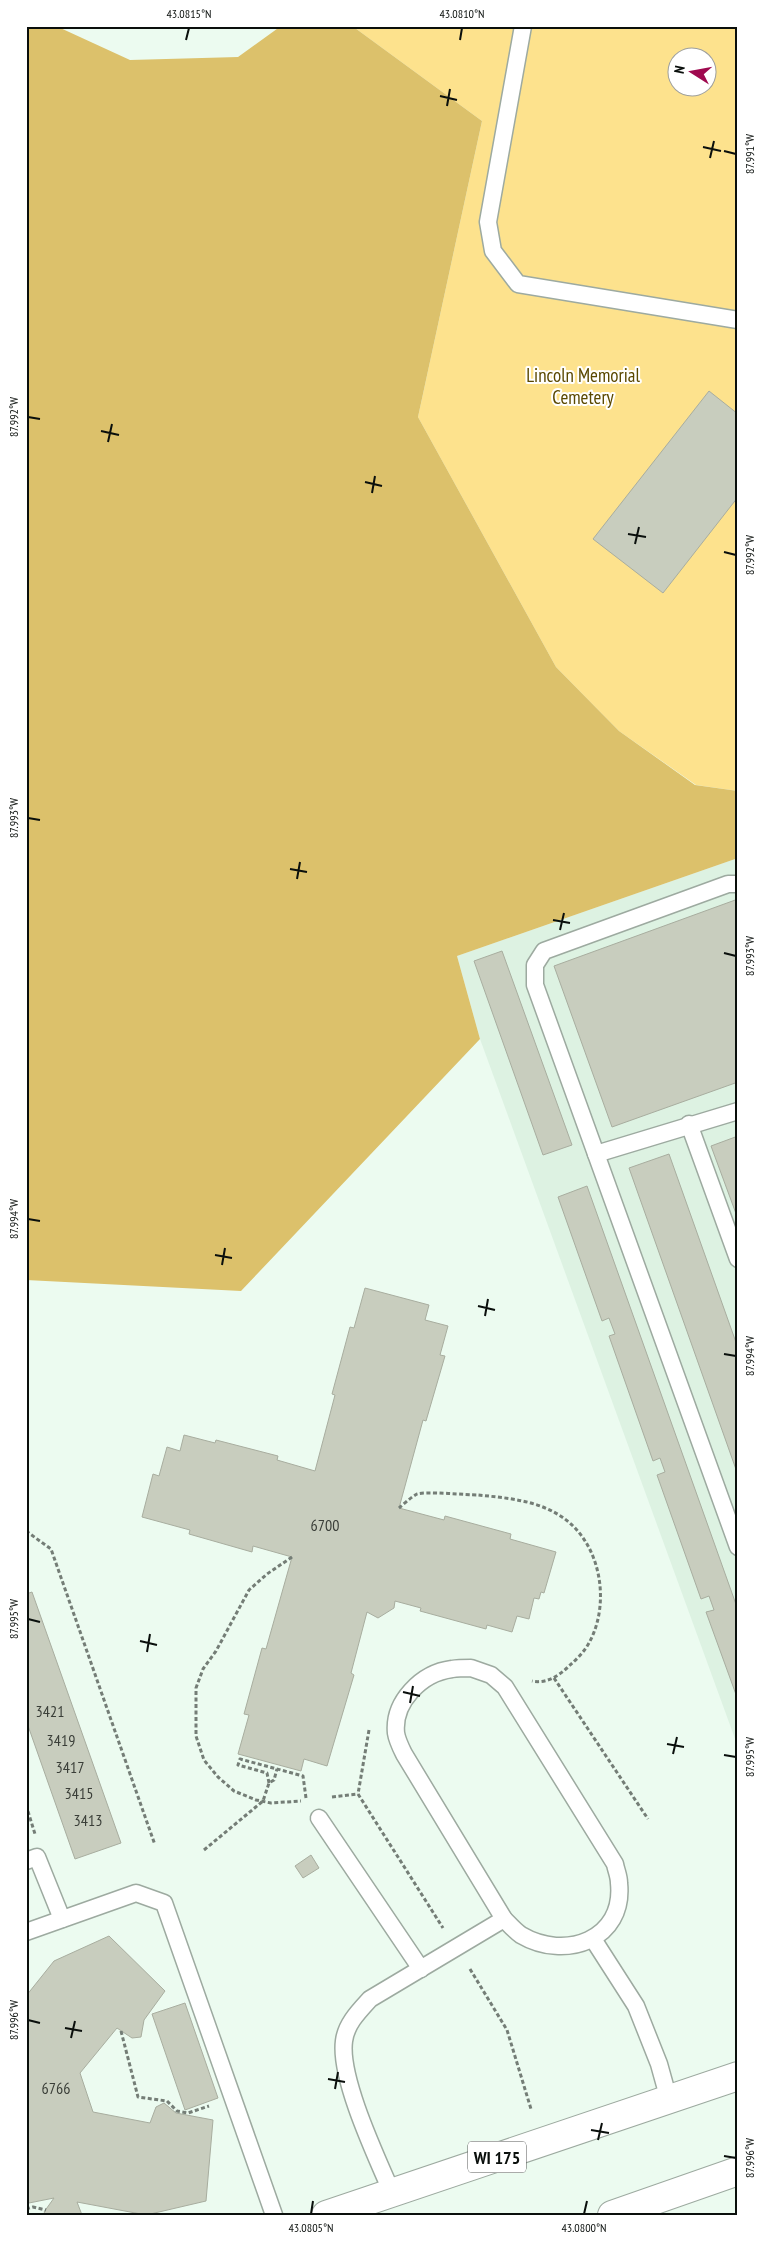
<svg xmlns="http://www.w3.org/2000/svg" width="764" height="2241" font-family="'PT Sans Narrow',sans-serif">
<style>
.built{fill:#ddf2e2}
.green{fill:#fde28d;fill-rule:evenodd}
.forest{fill:#dcc16b}
.building{fill:#c8cdbe;stroke:#a8ad9f}
.lines{fill:none;stroke-linecap:round;stroke-linejoin:round}
.lane-casing{stroke:#9daaa0;stroke-width:19}
.primary-casing{stroke:#9daaa0;stroke-width:30}
.path{stroke:#747d76;stroke-width:3;stroke-dasharray:4 2.5;stroke-linecap:butt}
.lane{stroke:#fff;stroke-width:16}
.primary{stroke:#fff;stroke-width:28}
.ticks{fill:none;stroke:#0a0f0c;stroke-width:2}
.labels{text-anchor:middle;dominant-baseline:central;stroke-width:4;stroke-linejoin:round;paint-order:stroke}
.number-label{font-size:16px;fill:#3a3e38}
.shield{fill:#fff;stroke:#545755;stroke-width:1}
.shield-label{font-size:18px;font-weight:bold;fill:#0a0f0c}
.park-label{font-size:19px;fill:#5a4800;stroke:#fff}
.neatline{fill:none;stroke:#0a0f0c;stroke-width:2}
.ticks-label{font-size:12px;text-anchor:middle;fill:#0a0f0c}
</style>
<rect width="100%" height="100%" fill="#ecfbf0"/>
<path class="built" d="M 738,858 L 738,1747 L 480,1039 L 457,956 Z"/>
<path class="green" d="M 356,26 L 738,26 L 738,791 L 696,785 L 619,731 L 556,667 L 418,417 L 482,121 L 355,28 ZM 676,58 L 706,58 L 706,88 L 676,88 Z"/>
<path class="forest" d="M 26,26 L 56,26 L 130,60 L 238,57 L 281,26 L 349,26 L 355,28 L 482,121 L 418,417 L 556,667 L 619,731 L 695,785 L 738,791 L 738,858 L 457,956 L 480,1039 L 241,1291 L 26,1280 Z"/>
<g class="building">
<path d="M 709,391 L 738,414 L 738,497 L 663,593 L 593,539 Z"/>
<path d="M 738,899 L 738,1082 L 612,1127 L 554,966 Z"/>
<path d="M 502,951 L 572,1145 L 543,1155 L 474,961 Z"/>
<path d="M 738,1136 L 738,1219 L 711,1146 Z"/>
<path d="M 669,1154 L 738,1348 L 738,1475 L 629,1168 Z"/>
<path d="M 587,1186 L 738,1610 L 738,1700 L 706,1612 L 714,1610 L 709,1596 L 701,1599 L 657,1475 L 665,1472 L 660,1458 L 653,1461 L 609,1336 L 615,1334 L 609,1318 L 602,1321 L 558,1197 Z"/>
<path d="M 365,1288 L 429,1305 L 425,1320 L 448,1326 L 440,1355 L 445,1356 L 426,1421 L 423,1420 L 399,1508 L 444,1520 L 445,1516 L 511,1534 L 510,1539 L 556,1552 L 544,1593 L 541,1592 L 539,1599 L 534,1598 L 529,1619 L 517,1616 L 512,1632 L 487,1625 L 486,1629 L 420,1611 L 421,1608 L 395,1601 L 394,1608 L 378,1618 L 367,1612 L 351,1673 L 354,1675 L 327,1766 L 304,1759 L 301,1771 L 238,1754 L 249,1715 L 244,1714 L 262,1648 L 266,1649 L 292,1557 L 253,1546 L 252,1552 L 189,1534 L 190,1530 L 142,1517 L 153,1474 L 159,1476 L 167,1447 L 180,1451 L 184,1435 L 215,1443 L 216,1440 L 278,1456 L 277,1460 L 315,1471 L 335,1395 L 332,1394 L 350,1327 L 354,1328 Z"/>
<path d="M 32,1592 L 121,1843 L 75,1859 L 26,1720 L 26,1594 Z"/>
<path d="M 311,1855 L 319,1868 L 303,1878 L 295,1866 Z"/>
<path d="M 109,1936 L 165,1991 L 144,2020 L 141,2037 L 132,2038 L 117,2028 L 80,2073 L 93,2112 L 150,2123 L 156,2107 L 164,2103 L 176,2113 L 213,2120 L 206,2201 L 146,2215 L 77,2202 L 82,2215 L 46,2215 L 44,2212 L 54,2198 L 29,2203 L 26,2195 L 26,1996 L 54,1961 Z"/>
<path d="M 185,2003 L 218,2098 L 185,2110 L 152,2014 Z"/>
</g>
<g class="lines">
<defs>
<g id="lane">
<path d="M 523,26 L 488,222 L 493,251 L 518,284 L 738,320"/>
<path d="M 738,884 L 728,884 L 544,951 L 535,965 L 535,985 L 738,1547"/>
<path d="M 689,1124 L 738,1259"/>
<path d="M 596,1154 L 738,1111"/>
<path d="M 471,1668 L 491,1675 L 505,1687 L 615,1864 C 616,1870 619,1876 619,1883 C 625,1940 565,1961 521,1935 C 515,1931 509,1924 504,1919 L 404,1754 C 401,1748 397,1740 396,1733 C 393,1702 421,1673 452,1669 C 458,1668 465,1668 471,1668 Z"/>
<path d="M 319,1818 L 421,1969"/>
<path d="M 26,1861 L 37,1857 L 62,1919"/>
<path d="M 26,1932 L 136,1893 L 164,1903 L 274,2215"/>
<path d="M 593,1939 L 636,2006 L 659,2064 L 669,2100"/>
<path d="M 392,2193 C 376,2156 339,2078 344,2041 C 346,2024 359,2011 370,1999 L 504,1919"/>
</g>
<g id="primary">
<path d="M 326,2215 L 738,2076"/>
<path d="M 612,2215 L 738,2171"/>
</g>
</defs>
<use href="#lane" class="lane-casing"/>
<use href="#primary" class="primary-casing"/>
<g class="path">
<path d="M 399,1508 C 404,1504 411,1497 417,1494 C 426,1491 467,1495 478,1495 C 507,1498 537,1500 562,1517 C 601,1543 611,1603 589,1643 C 584,1652 576,1660 569,1666 C 559,1676 546,1684 532,1681"/>
<path d="M 26,1531 L 51,1549 L 155,1845"/>
<path d="M 292,1557 L 267,1574 L 249,1590 L 216,1651 L 203,1669 L 196,1688 L 196,1736 L 204,1760 L 218,1777 L 234,1791 L 256,1800 L 271,1803 L 301,1801"/>
<path d="M 554,1678 L 648,1819"/>
<path d="M 369,1730 L 358,1794 L 443,1928"/>
<path d="M 269,1783 L 267,1773 L 238,1765 L 240,1759 L 303,1776 L 306,1798"/>
<path d="M 332,1797 L 358,1794"/>
<path d="M 26,1805 L 35,1834"/>
<path d="M 204,1850 L 263,1801 L 269,1783 L 274,1780 L 277,1769"/>
<path d="M 470,1969 L 507,2030 L 531,2109"/>
<path d="M 121,2031 L 138,2097 L 167,2101 L 177,2111 L 188,2113 L 209,2106"/>
<path d="M 26,2209 L 33,2207 L 46,2210"/>
</g>
<use href="#lane" class="lane"/>
<use href="#primary" class="primary"/>
</g>
<path class="ticks" d="M 186,40 L 189,28M 460,40 L 462,28M 440,96 L 457,100M 447,106 L 450,89M 703,147 L 721,151M 724,151 L 736,154M 710,158 L 714,141M 28,417 L 40,419M 101,431 L 119,435M 108,442 L 112,424M 365,482 L 382,486M 372,493 L 375,476M 628,534 L 646,537M 635,544 L 639,527M 724,552 L 736,555M 28,818 L 40,820M 290,869 L 307,872M 297,879 L 300,862M 553,920 L 570,923M 560,930 L 564,913M 724,953 L 736,956M 28,1219 L 40,1221M 215,1255 L 232,1258M 222,1265 L 225,1248M 478,1306 L 495,1310M 485,1316 L 488,1299M 724,1354 L 736,1356M 28,1619 L 40,1622M 140,1641 L 157,1645M 147,1652 L 150,1634M 403,1692 L 420,1696M 410,1703 L 413,1686M 667,1744 L 684,1747M 673,1754 L 677,1737M 724,1755 L 736,1757M 28,2020 L 40,2023M 65,2028 L 82,2031M 71,2038 L 75,2021M 328,2079 L 345,2082M 335,2089 L 338,2072M 591,2130 L 609,2133M 598,2140 L 602,2123M 724,2156 L 736,2158M 311,2214 L 313,2201M 584,2214 L 587,2201"/>
<g class="labels">
<g class="number-label">
<text x="325" y="1525">6700</text>
<text x="50" y="1711">3421</text>
<text x="61" y="1740">3419</text>
<text x="70" y="1767">3417</text>
<text x="79" y="1793">3415</text>
<text x="88" y="1820">3413</text>
<text x="56" y="2088">6766</text>
</g>
<rect class="shield" x="468" y="2141.5" width="58" height="31" rx="4"/>
<g class="shield-label">
<text x="497" y="2157">WI 175</text>
</g>
<g class="park-label">
<text x="583" y="375">Lincoln Memorial<tspan x="583" dy="22">Cemetery</tspan></text>
</g>
</g>
<rect width="764" height="2241" fill="none" stroke="#ffffff" stroke-width="55"/>
<g transform="translate(692 72) rotate(281)"><circle r="24" fill="#ffffff" stroke="#9d9f9e"/>
<path d="M0-4L9 19L0 12L-9 19Z" fill="#9f094f"/>
<text y="-8" font-size="14" font-weight="bold" text-anchor="middle" fill="#0a0f0c">N</text>
</g>
<rect x="28" y="28" width="708" height="2186" class="neatline"/>
<g class="ticks-label">
<text x="189" y="18">43.0815°N</text>
<text x="462" y="18">43.0810°N</text>
<text transform="translate(750 154) rotate(-90)" y="4">87.991°W</text>
<text transform="translate(14 417) rotate(-90)" y="4">87.992°W</text>
<text transform="translate(750 555) rotate(-90)" y="4">87.992°W</text>
<text transform="translate(14 818) rotate(-90)" y="4">87.993°W</text>
<text transform="translate(750 956) rotate(-90)" y="4">87.993°W</text>
<text transform="translate(14 1219) rotate(-90)" y="4">87.994°W</text>
<text transform="translate(750 1356) rotate(-90)" y="4">87.994°W</text>
<text transform="translate(14 1619) rotate(-90)" y="4">87.995°W</text>
<text transform="translate(750 1757) rotate(-90)" y="4">87.995°W</text>
<text transform="translate(14 2020) rotate(-90)" y="4">87.996°W</text>
<text transform="translate(750 2158) rotate(-90)" y="4">87.996°W</text>
<text x="311" y="2232">43.0805°N</text>
<text x="584" y="2232">43.0800°N</text>
</g>
</svg>
